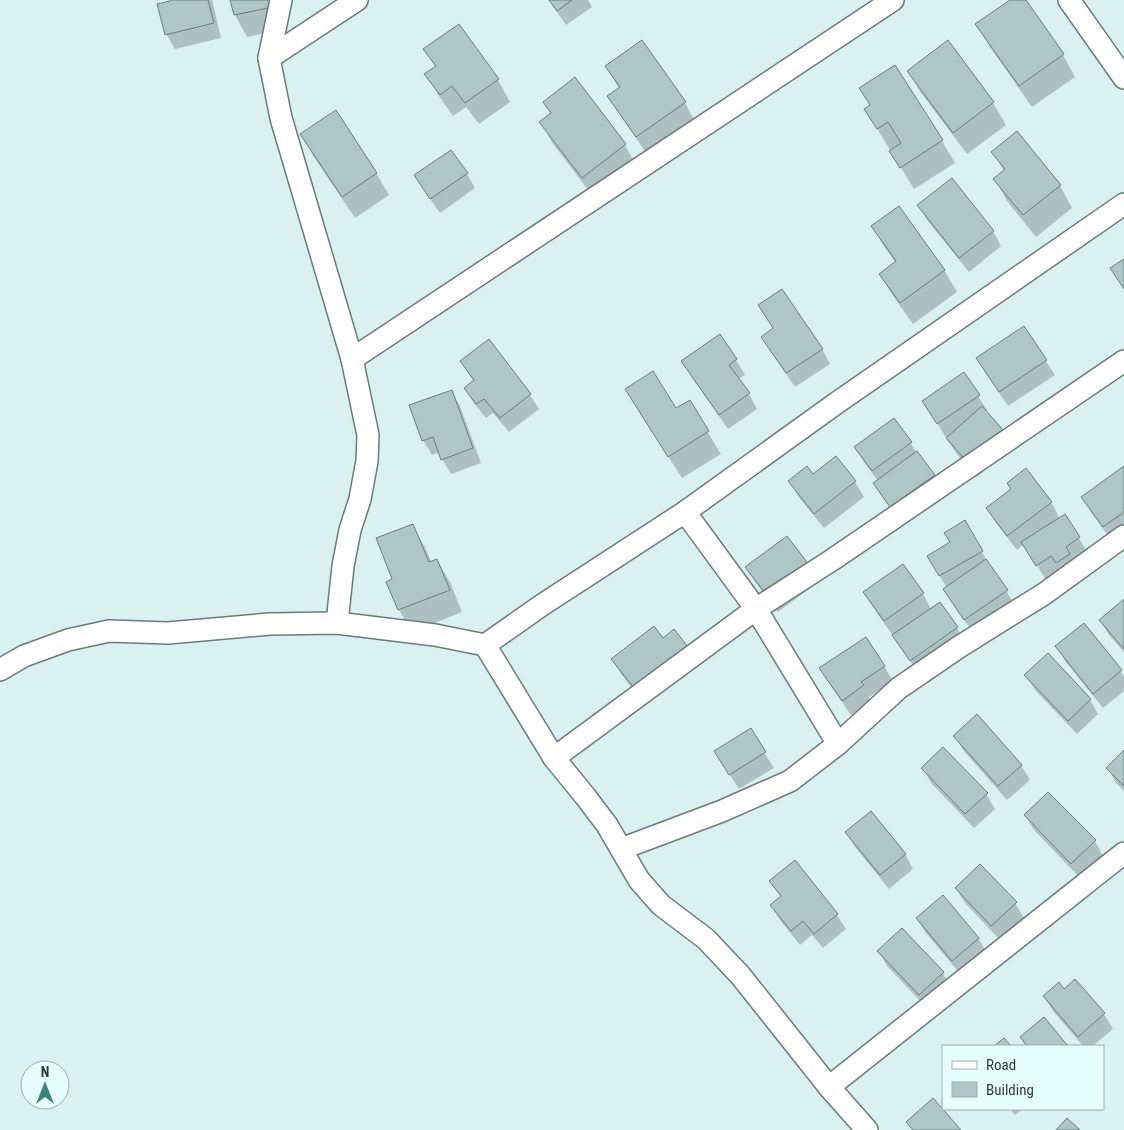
<svg xmlns="http://www.w3.org/2000/svg" width="1124" height="1130" font-family="'Roboto Condensed',sans-serif">
<style>
.shadow{fill:#0003}
.building{fill:#b0c6c4;stroke:#6b807e}
.lines{fill:none;stroke-linecap:round;stroke-linejoin:round}
.minor-casing{stroke:#687d7b;stroke-width:24}
.minor{stroke:#fff;stroke-width:21}
</style>
<rect width="100%" height="100%" fill="#daf1ef"/>
<g class="shadow">
<path d="M 171,0 L 212,0 L 221,38 L 175,49 L 167,35 L 159,5 L 172,2 Z"/>
<path d="M 232,0 L 279,0 L 285,29 L 247,37 L 235,15 Z"/>
<path d="M 549,0 L 588,0 L 592,7 L 566,25 Z"/>
<path d="M 1012,0 L 1024,0 L 1063,55 L 1075,77 L 1032,107 L 990,47 L 977,25 Z"/>
<path d="M 642,42 L 685,103 L 697,125 L 650,158 L 622,118 L 609,96 L 619,89 L 607,67 Z"/>
<path d="M 425,50 L 498,80 L 510,102 L 479,124 L 466,107 L 453,116 L 439,96 L 426,74 L 435,67 Z"/>
<path d="M 894,67 L 942,141 L 955,163 L 914,189 L 865,109 L 871,106 Z"/>
<path d="M 908,71 L 993,103 L 1006,125 L 967,154 L 921,93 Z"/>
<path d="M 544,102 L 625,145 L 637,167 L 595,199 L 553,144 L 541,122 L 551,114 Z"/>
<path d="M 1017,133 L 1060,186 L 1072,208 L 1036,237 L 1007,201 L 995,179 L 1004,171 L 993,152 Z"/>
<path d="M 302,135 L 376,173 L 389,195 L 355,218 L 314,157 Z"/>
<path d="M 467,174 L 475,188 L 440,213 L 424,190 Z"/>
<path d="M 919,205 L 993,231 L 1001,246 L 969,272 L 927,220 Z"/>
<path d="M 872,226 L 944,270 L 957,292 L 913,324 L 893,296 L 880,274 L 896,263 L 885,248 Z"/>
<path d="M 759,306 L 822,349 L 830,364 L 795,387 L 771,352 L 763,337 L 774,329 Z"/>
<path d="M 1024,328 L 1055,375 L 1008,406 L 986,373 Z"/>
<path d="M 719,336 L 736,360 L 745,375 L 738,379 L 749,394 L 757,409 L 728,429 L 691,376 L 682,361 Z"/>
<path d="M 488,340 L 530,395 L 539,409 L 509,432 L 493,413 L 486,418 L 474,403 L 465,389 L 474,382 L 461,362 Z"/>
<path d="M 964,374 L 987,410 L 986,412 L 1012,447 L 977,477 L 956,453 L 923,401 Z"/>
<path d="M 451,391 L 460,406 L 481,463 L 451,474 L 442,459 L 440,452 L 432,455 L 423,440 Z"/>
<path d="M 689,402 L 721,454 L 682,478 L 640,412 L 676,410 Z"/>
<path d="M 894,420 L 917,453 L 934,476 L 942,490 L 900,521 L 883,498 L 875,483 L 878,481 L 864,462 L 856,447 Z"/>
<path d="M 836,457 L 855,482 L 864,497 L 824,528 L 798,496 L 790,481 L 812,475 Z"/>
<path d="M 1124,467 L 1124,532 L 1112,541 L 1091,512 L 1082,497 Z"/>
<path d="M 1051,502 L 1060,519 L 1065,516 L 1088,553 L 1046,580 L 1024,544 L 1017,550 L 996,523 L 988,509 Z"/>
<path d="M 965,522 L 990,566 L 1015,605 L 974,634 L 953,604 L 944,590 L 947,588 L 928,556 L 951,543 Z"/>
<path d="M 412,525 L 425,547 L 431,562 L 437,560 L 450,582 L 462,612 L 412,632 L 399,610 L 394,580 Z"/>
<path d="M 903,566 L 923,594 L 931,609 L 939,603 L 957,628 L 965,643 L 920,675 L 873,607 L 865,592 Z"/>
<path d="M 746,568 L 818,582 L 778,612 L 755,582 Z"/>
<path d="M 1124,600 L 1124,652 L 1109,635 L 1100,620 Z"/>
<path d="M 1084,625 L 1124,676 L 1124,691 L 1103,708 L 1065,661 L 1057,646 Z"/>
<path d="M 662,639 L 643,702 L 621,674 L 613,659 Z"/>
<path d="M 884,666 L 893,681 L 869,697 L 871,701 L 851,715 L 829,683 L 821,669 Z"/>
<path d="M 1026,675 L 1090,700 L 1098,714 L 1077,734 L 1035,690 Z"/>
<path d="M 750,730 L 774,768 L 739,789 L 724,766 Z"/>
<path d="M 955,736 L 1021,765 L 1030,780 L 1007,800 L 963,750 Z"/>
<path d="M 1124,752 L 1124,791 L 1116,783 L 1108,768 Z"/>
<path d="M 923,768 L 986,794 L 995,809 L 974,828 L 931,783 Z"/>
<path d="M 1025,815 L 1095,841 L 1103,856 L 1080,878 L 1034,830 Z"/>
<path d="M 846,832 L 905,854 L 913,869 L 889,889 L 855,847 Z"/>
<path d="M 795,862 L 837,915 L 846,929 L 823,948 L 812,935 L 800,945 L 780,920 L 771,905 L 781,898 L 771,881 Z"/>
<path d="M 956,888 L 1015,903 L 1024,918 L 1000,940 L 965,903 Z"/>
<path d="M 917,919 L 978,938 L 987,953 L 961,975 L 926,933 Z"/>
<path d="M 879,951 L 943,973 L 951,987 L 928,1009 L 887,966 Z"/>
<path d="M 1075,981 L 1104,1014 L 1113,1029 L 1093,1046 L 1083,1046 L 1053,1011 L 1044,996 L 1064,990 Z"/>
<path d="M 1010,1109 L 1023,1109 L 1015,1115 Z"/>
</g>
<g class="building">
<path d="M 170,0 L 208,0 L 214,23 L 165,35 L 157,4 L 170,1 Z"/>
<path d="M 230,0 L 272,0 L 273,7 L 234,15 Z"/>
<path d="M 549,0 L 572,0 L 557,11 Z"/>
<path d="M 1010,0 L 1026,0 L 1064,54 L 1019,86 L 975,24 Z"/>
<path d="M 459,24 L 499,79 L 465,103 L 452,86 L 440,95 L 424,74 L 436,66 L 423,49 Z"/>
<path d="M 642,40 L 686,102 L 636,137 L 607,96 L 620,87 L 605,66 Z"/>
<path d="M 948,40 L 994,102 L 953,133 L 907,71 Z"/>
<path d="M 895,65 L 943,140 L 900,168 L 889,151 L 901,143 L 888,122 L 877,129 L 864,109 L 870,105 L 859,88 Z"/>
<path d="M 575,77 L 626,144 L 582,178 L 539,122 L 551,113 L 543,102 Z"/>
<path d="M 336,110 L 377,173 L 342,197 L 300,134 Z"/>
<path d="M 1017,131 L 1061,185 L 1023,215 L 993,179 L 1005,169 L 991,152 Z"/>
<path d="M 451,150 L 468,173 L 430,199 L 414,175 Z"/>
<path d="M 952,178 L 994,231 L 959,258 L 917,205 Z"/>
<path d="M 899,206 L 945,270 L 900,303 L 879,274 L 896,261 L 871,226 Z"/>
<path d="M 1124,259 L 1124,289 L 1110,268 Z"/>
<path d="M 782,289 L 823,349 L 786,373 L 761,337 L 773,328 L 758,305 Z"/>
<path d="M 1024,326 L 1047,360 L 999,392 L 976,358 Z"/>
<path d="M 720,334 L 737,359 L 729,365 L 750,393 L 719,415 L 681,361 Z"/>
<path d="M 489,339 L 531,394 L 500,418 L 484,399 L 476,404 L 464,388 L 474,380 L 460,361 Z"/>
<path d="M 653,371 L 676,408 L 690,400 L 709,431 L 668,457 L 625,389 Z"/>
<path d="M 964,372 L 980,395 L 937,424 L 922,401 Z"/>
<path d="M 452,390 L 473,448 L 441,460 L 433,437 L 422,441 L 409,405 Z"/>
<path d="M 982,406 L 1004,431 L 968,463 L 946,438 Z"/>
<path d="M 894,418 L 912,442 L 872,471 L 854,447 Z"/>
<path d="M 917,451 L 935,475 L 890,507 L 873,483 Z"/>
<path d="M 836,456 L 856,481 L 814,514 L 788,481 L 807,466 L 813,474 Z"/>
<path d="M 1124,466 L 1124,512 L 1103,527 L 1081,497 Z"/>
<path d="M 1026,468 L 1052,502 L 1007,536 L 986,508 L 1011,489 L 1007,483 Z"/>
<path d="M 1065,514 L 1080,537 L 1066,547 L 1070,554 L 1056,563 L 1051,556 L 1036,566 L 1021,542 Z"/>
<path d="M 965,520 L 983,551 L 939,576 L 927,556 L 950,542 L 944,533 Z"/>
<path d="M 413,524 L 429,562 L 437,559 L 450,590 L 398,610 L 386,582 L 392,579 L 376,538 Z"/>
<path d="M 787,536 L 810,566 L 769,598 L 745,567 Z"/>
<path d="M 986,559 L 1008,590 L 964,620 L 943,589 Z"/>
<path d="M 903,564 L 924,593 L 884,621 L 863,592 Z"/>
<path d="M 1124,599 L 1124,649 L 1099,620 Z"/>
<path d="M 940,602 L 958,627 L 910,661 L 892,635 Z"/>
<path d="M 1084,623 L 1122,670 L 1093,694 L 1055,646 Z"/>
<path d="M 654,626 L 663,638 L 674,629 L 688,647 L 634,688 L 611,659 Z"/>
<path d="M 866,637 L 885,666 L 861,682 L 864,685 L 842,701 L 819,668 Z"/>
<path d="M 1048,653 L 1091,699 L 1068,721 L 1024,675 Z"/>
<path d="M 977,714 L 1022,765 L 998,786 L 953,736 Z"/>
<path d="M 751,728 L 766,752 L 729,775 L 714,751 Z"/>
<path d="M 943,747 L 988,793 L 965,814 L 921,768 Z"/>
<path d="M 1124,750 L 1124,786 L 1106,768 Z"/>
<path d="M 1048,792 L 1096,840 L 1071,864 L 1024,815 Z"/>
<path d="M 871,811 L 906,854 L 880,875 L 845,832 Z"/>
<path d="M 795,860 L 838,914 L 814,934 L 803,921 L 791,931 L 770,905 L 781,896 L 769,881 Z"/>
<path d="M 980,864 L 1017,902 L 991,926 L 955,888 Z"/>
<path d="M 943,895 L 979,938 L 952,961 L 916,918 Z"/>
<path d="M 902,928 L 944,972 L 919,995 L 877,951 Z"/>
<path d="M 1075,979 L 1105,1013 L 1078,1037 L 1043,996 L 1059,982 L 1064,989 Z"/>
<path d="M 1044,1017 L 1068,1046 L 1027,1046 L 1020,1037 Z"/>
<path d="M 1004,1038 L 1011,1046 L 994,1046 Z"/>
<path d="M 933,1098 L 961,1130 L 913,1130 L 906,1122 Z"/>
<path d="M 1067,1118 L 1080,1130 L 1056,1130 Z"/>
</g>
<g class="lines">
<defs>
<g id="minor">
<path d="M 281,0 L 269,58 L 281,118 L 352,359 L 368,435 L 367,461 L 360,499 L 350,530 L 343,566 L 337,623"/>
<path d="M 1069,0 L 1124,78"/>
<path d="M 269,58 L 357,0"/>
<path d="M 352,359 L 893,0"/>
<path d="M 685,512 L 756,609 L 838,744"/>
<path d="M 485,645 L 554,758 L 585,796 L 607,825 L 639,880 L 661,905 L 706,939 L 740,975 L 829,1087 L 867,1130"/>
<path d="M 0,670 L 24,656 L 68,640 L 109,631 L 168,633 L 270,624 L 337,623 L 435,635 L 485,645 L 542,605 L 685,512 L 838,402 L 1124,204"/>
<path d="M 554,758 L 756,609 L 832,560 L 1124,361"/>
<path d="M 621,849 L 722,811 L 790,781 L 838,744 L 899,688 L 959,647 L 1044,594 L 1124,536"/>
<path d="M 829,1087 L 1124,853"/>
</g>
</defs>
<use href="#minor" class="minor-casing"/>
<use href="#minor" class="minor"/>
</g>
<rect x="942" y="1045" width="162" height="65" fill="#e7fffc" stroke="#9db0ae"/>
<rect x="952" y="1061" width="25" height="8" fill="#ffffff" stroke="#9db0ae"/>
<text x="986" y="1070" font-size="15" fill="#2f3938">Road</text>
<rect x="952" y="1082" width="25" height="15" fill="#b0c6c4" stroke="#9db0ae"/>
<text x="986" y="1095" font-size="15" fill="#2f3938">Building</text>
<g transform="translate(45 1085)"><circle r="24" fill="#e7fffc" stroke="#9db0ae"/>
<path d="M0-4L9 19L0 12L-9 19Z" fill="#3d847f"/>
<text y="-8" font-size="14" font-weight="bold" text-anchor="middle" fill="#2f3938">N</text>
</g>
</svg>
